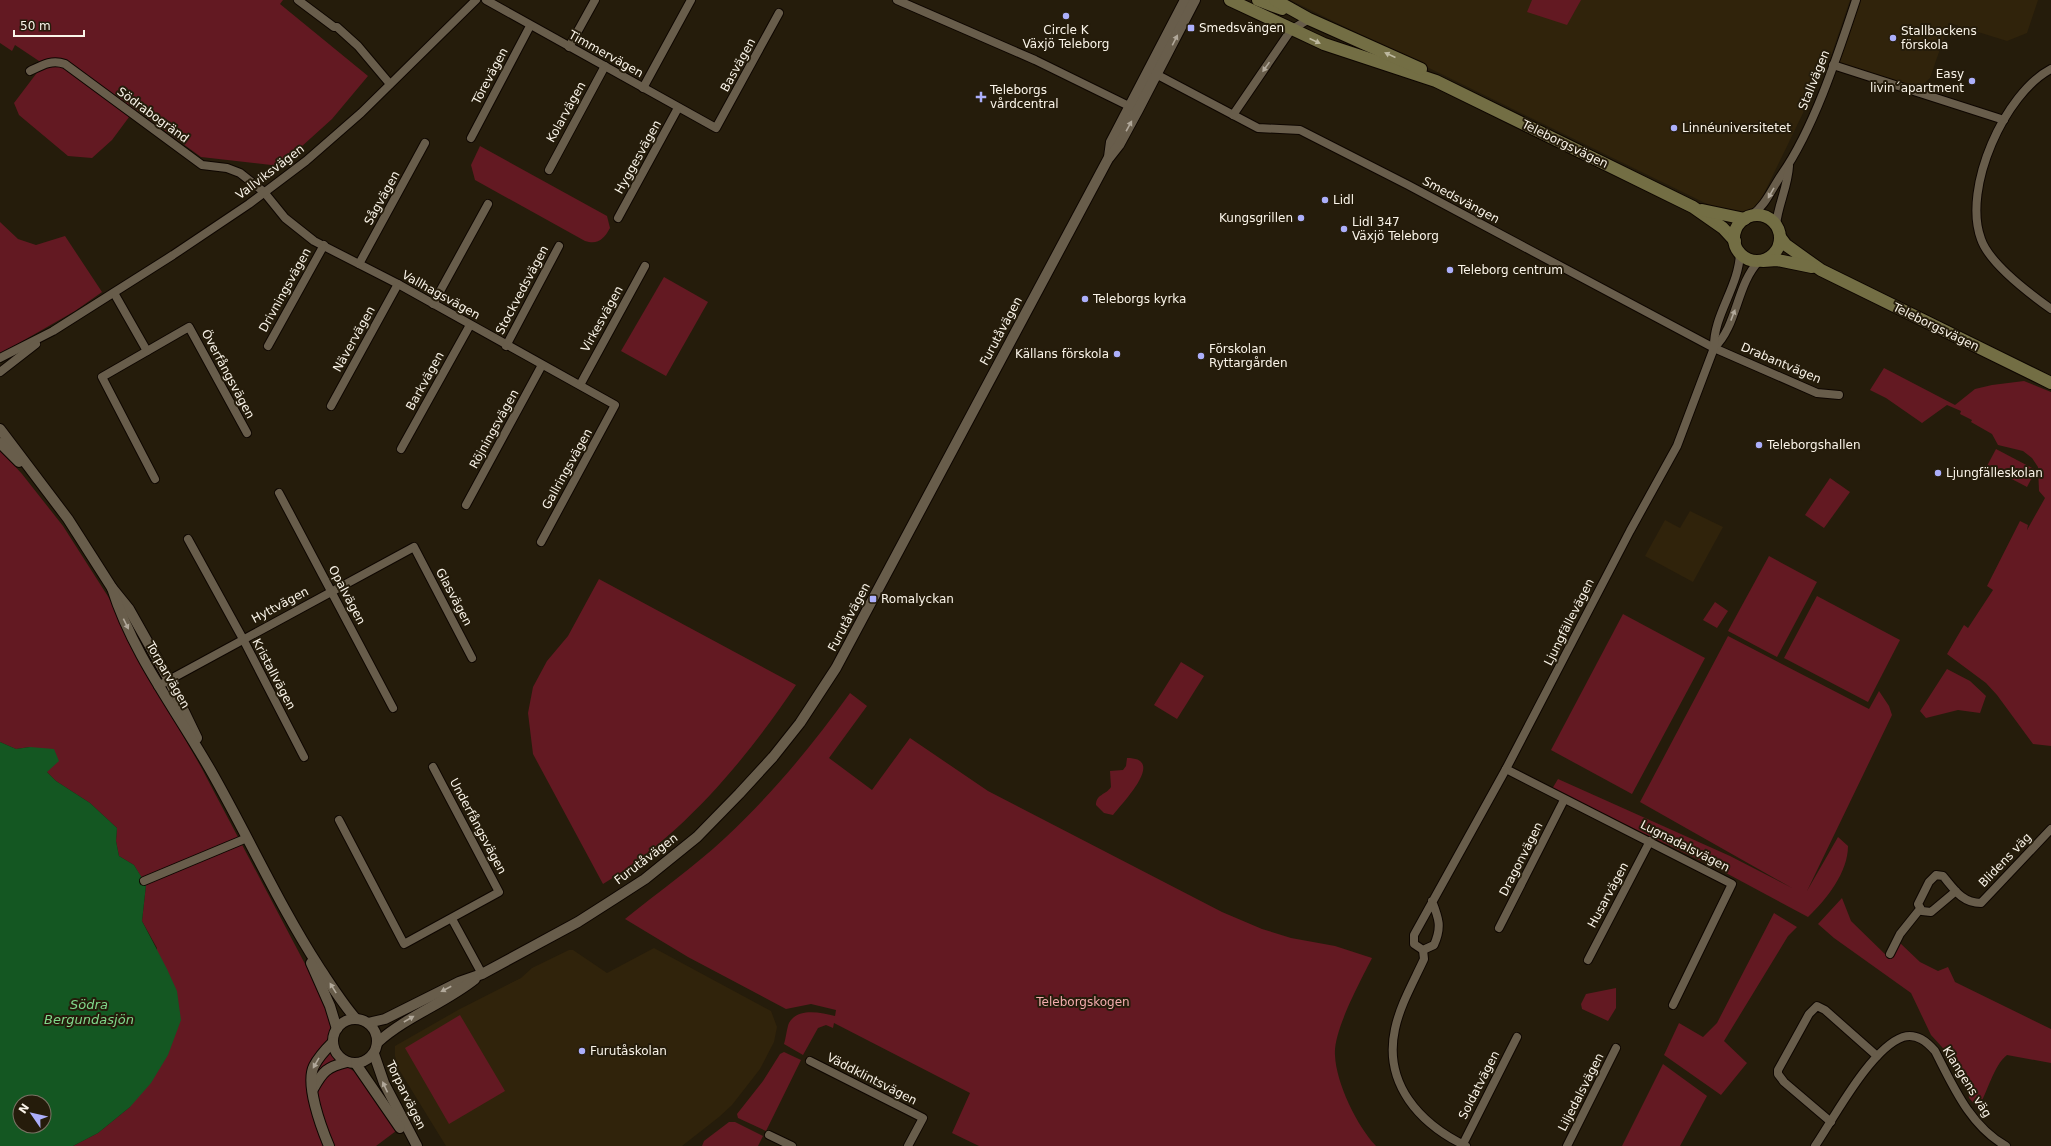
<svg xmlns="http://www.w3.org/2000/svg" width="2051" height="1146" font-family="'DejaVu Sans',sans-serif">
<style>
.built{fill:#30230b}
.green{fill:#631922}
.water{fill:#145722;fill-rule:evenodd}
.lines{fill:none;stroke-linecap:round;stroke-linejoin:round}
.minor-casing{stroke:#0e0600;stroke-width:10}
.tertiary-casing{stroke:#0e0600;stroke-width:12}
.secondary-casing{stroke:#0e0600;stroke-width:14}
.minor{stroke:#685d4b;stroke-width:8}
.tertiary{stroke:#685d4b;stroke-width:10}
.secondary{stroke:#736e44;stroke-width:12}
.oneway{fill:#b1a89a}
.oneway2{fill:#bdb89f}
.poi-dot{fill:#acaffb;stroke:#251c0b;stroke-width:1.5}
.labels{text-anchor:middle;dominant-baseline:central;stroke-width:4;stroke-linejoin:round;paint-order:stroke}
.poi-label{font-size:12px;fill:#faf4e9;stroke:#251c0b;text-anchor:start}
.street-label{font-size:12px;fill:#faf4e9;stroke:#251c0b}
.park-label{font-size:12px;fill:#f2acad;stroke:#251c0b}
.water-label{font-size:13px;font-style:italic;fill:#81d88b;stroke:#251c0b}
</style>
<rect width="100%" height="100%" fill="#251c0b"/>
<g class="built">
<path d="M 1290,0 L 1850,0 L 1832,53 L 1759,204 L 1750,211 L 1741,213 L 1729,211 L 1705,203 Z"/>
<path d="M 1856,0 L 2038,0 L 2027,33 L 2007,41 L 1949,23 L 1930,78 L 1915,92 L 1833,65 Z"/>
<path d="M 1690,511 L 1723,527 L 1693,582 L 1645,556 L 1665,520 L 1680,528 Z"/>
<path d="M 654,948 L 771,1011 L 777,1027 L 774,1042 L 760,1069 L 732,1105 L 719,1117 L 682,1146 L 446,1146 L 398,1068 L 395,1056 L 395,1046 L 458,1010 L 521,978 L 532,968 L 569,950 L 573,950 L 607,973 Z"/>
</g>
<g class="green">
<path d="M 0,0 L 283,0 L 280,4 L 368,76 L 332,119 L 280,166 L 201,157 L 135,109 L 112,140 L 92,158 L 68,156 L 19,115 L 14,103 L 39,70 L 39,61 L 15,45 L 12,51 L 0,43 Z"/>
<path d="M 1532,0 L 1581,0 L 1567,25 L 1527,12 Z"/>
<path d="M 480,146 L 607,216 L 610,228 C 604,239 598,245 585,241 L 475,180 L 471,165 Z"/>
<path d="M 0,222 L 18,239 L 36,245 L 65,236 L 102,292 L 75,311 L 0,354 Z"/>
<path d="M 664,277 L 708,302 L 666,376 L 621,351 Z"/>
<path d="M 1884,368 L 1955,405 L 1975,389 L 1992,385 L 2024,381 L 2051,392 L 2051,746 L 2033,744 L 1997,695 L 1986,683 L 1947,654 L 1964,625 L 1968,628 L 1993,590 L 1987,586 L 2020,521 L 2028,525 L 2027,530 L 2045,498 L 2039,491 L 2038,467 L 2032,458 L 2023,451 L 1998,445 L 1992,434 L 1971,422 L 1972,420 L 1960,414 L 1961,411 L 1947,405 L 1922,423 L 1886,398 L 1870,390 Z"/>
<path d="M 1996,449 L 2036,470 L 2027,487 L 1987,466 Z"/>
<path d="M 0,450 L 22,474 L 63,526 L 109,598 L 130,644 L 201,767 L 314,981 L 329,1016 L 331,1025 L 330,1050 L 334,1058 L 361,1076 L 396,1131 L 376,1146 L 73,1146 L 98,1133 L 130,1107 L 157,948 L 142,921 L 146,885 L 134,865 L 119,856 L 116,841 L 117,828 L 90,803 L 56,781 L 46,771 L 30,747 L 16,749 L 0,742 Z"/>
<path d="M 1830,478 L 1850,492 L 1824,528 L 1805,515 Z"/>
<path d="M 1769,556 L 1817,582 L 1777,657 L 1728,631 Z"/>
<path d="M 599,579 L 796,685 C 745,761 682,836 603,884 L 533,754 L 528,713 L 533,687 L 547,661 L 568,636 Z"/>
<path d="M 1817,596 L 1900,640 L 1868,702 L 1784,658 Z"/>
<path d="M 1715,602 L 1728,611 L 1717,628 L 1703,620 Z"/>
<path d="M 1623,614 L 1705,658 L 1632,794 L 1551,750 Z"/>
<path d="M 1728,636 L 1869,709 L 1879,691 L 1889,706 L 1892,715 L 1807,891 L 1838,837 L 1848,846 C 1848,872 1827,899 1808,917 L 1726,873 L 1552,789 L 1558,779 L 1730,856 L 1792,888 L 1640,802 Z"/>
<path d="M 1181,662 L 1204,676 L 1177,719 L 1154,705 Z"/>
<path d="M 1947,669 L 1970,681 L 1986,696 L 1980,713 L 1958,710 L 1926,718 L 1920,711 Z"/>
<path d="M 850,693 L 867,706 L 829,758 L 872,790 L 910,738 L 988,791 L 1222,912 L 1262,929 L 1291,938 L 1335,946 L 1372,958 C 1361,980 1333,1031 1335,1055 C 1336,1083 1357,1126 1376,1146 L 979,1146 L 952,1133 L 970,1093 L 834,1023 L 833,1028 L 826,1025 L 818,1028 L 803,1055 L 784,1044 C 786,1038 787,1027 789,1023 C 798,1007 821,1013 835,1016 L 836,1010 L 811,1004 L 786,1009 L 688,957 L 625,919 C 658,892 694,867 725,838 C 772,794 812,746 850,693 Z"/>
<path d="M 1127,758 C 1167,758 1122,803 1113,815 L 1104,813 L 1096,805 C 1096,794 1106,795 1111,787 L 1110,771 L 1123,770 L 1126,766 Z"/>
<path d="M 1842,898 L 1851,921 L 1890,959 L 1900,943 L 1920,962 L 1938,971 L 1948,967 L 1955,982 L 2051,1029 L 2051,1063 L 2007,1055 C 1993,1066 1988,1092 1978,1108 L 1969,1098 L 1966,1082 L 1951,1057 L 1931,1035 L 1911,993 L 1834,938 L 1818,924 Z"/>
<path d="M 1774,913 L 1797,927 L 1788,936 L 1724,1041 L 1747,1063 L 1721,1095 L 1664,1055 L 1679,1023 L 1703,1037 L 1717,1023 Z"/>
<path d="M 1616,988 L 1616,1008 L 1608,1021 L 1582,1009 L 1581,1004 L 1586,994 Z"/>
<path d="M 460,1015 L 505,1091 L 449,1124 L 405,1048 Z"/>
<path d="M 784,1052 L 801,1060 L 766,1131 L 738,1118 L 737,1114 L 763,1081 L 780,1054 Z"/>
<path d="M 1663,1064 L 1707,1096 L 1680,1146 L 1622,1146 Z"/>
<path d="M 729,1122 L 735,1122 L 763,1136 L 758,1146 L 702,1146 L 704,1141 Z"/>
</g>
<path class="water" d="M 0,742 L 16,749 L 30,747 L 54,749 L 59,761 L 47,772 L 56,781 L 90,803 L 117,828 L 116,841 L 119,856 L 134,865 L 144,881 L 146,885 L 142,921 L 167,969 L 177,991 L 181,1020 L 168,1055 L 151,1083 L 130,1107 L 98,1133 L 73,1146 L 0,1146 ZM 20,1102 L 44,1102 L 44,1126 L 20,1126 Z"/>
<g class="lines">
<defs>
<g id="minor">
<path d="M 298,0 L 334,27 L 337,27 L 358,46 L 390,84"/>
<path d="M 486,0 L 716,128 L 779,13"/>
<path d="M 897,0 L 1035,60 L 1135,109"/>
<path d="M 569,47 L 595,0"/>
<path d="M 1833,65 L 2004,120"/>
<path d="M 2051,69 C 2005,93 1962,188 1981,239 C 1989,263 2030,294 2051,309"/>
<path d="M 30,71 C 42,65 52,59 65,64 L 202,165 L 227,168 L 240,173 L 264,192 L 285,218 L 314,241 L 398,284 L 615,405 L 541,542"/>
<path d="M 1152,72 L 1258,128 L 1300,130 L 1408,185 L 1714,348 L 1817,393 L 1839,395"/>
<path d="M 643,88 L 691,0"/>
<path d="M 1233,115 L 1291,30 L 1309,19"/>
<path d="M 471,138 L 530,26"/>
<path d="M 549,170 L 605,66"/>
<path d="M 1751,216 C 1766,205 1771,190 1782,174 C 1814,128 1838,54 1856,0"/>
<path d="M 618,218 L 678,108"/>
<path d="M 1776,225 C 1778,205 1788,186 1789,166"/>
<path d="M 359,264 L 425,143"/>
<path d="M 114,293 L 147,351"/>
<path d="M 433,304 L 488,204"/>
<path d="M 268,346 L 324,245"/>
<path d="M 506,346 L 559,246"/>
<path d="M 1714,348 C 1738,325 1736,285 1759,261"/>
<path d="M 0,358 L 53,331 L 173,255 L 249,204 L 306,161 L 361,113 L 476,0"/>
<path d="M 0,372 L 36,344"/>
<path d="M 580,385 L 645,266"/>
<path d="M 331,406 L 398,284"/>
<path d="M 401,449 L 470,325"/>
<path d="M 155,479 L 102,377 L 189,327 L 247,433"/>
<path d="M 279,493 L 393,708"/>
<path d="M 466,505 L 542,365"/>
<path d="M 188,539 L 243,639 L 304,757"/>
<path d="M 158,686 L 414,547 L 472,658"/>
<path d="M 1506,769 L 1732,884 L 1673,1005"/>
<path d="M 339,820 L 404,944 L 499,892 L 433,767"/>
<path d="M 144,881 L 247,838"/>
<path d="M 1956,891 L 1931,912 L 1922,911 L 1918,904 L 1929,882 L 1936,875 L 1943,876 C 1954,889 1962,903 1981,903 L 2051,829"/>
<path d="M 1432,901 C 1439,919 1442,927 1434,945 L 1423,950 L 1414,944 L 1414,935 L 1506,769 L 1630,531 L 1677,446 L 1714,348 C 1713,315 1739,287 1740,253"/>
<path d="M 452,919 L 482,974"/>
<path d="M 1499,928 L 1564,800"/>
<path d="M 1423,950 L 1424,959 C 1414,981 1400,1005 1395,1029 C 1383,1084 1420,1124 1466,1146"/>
<path d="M 1890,954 L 1900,934 L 1920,909"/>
<path d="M 1588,960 L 1650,841"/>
<path d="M 810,1061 L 923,1118 L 908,1146"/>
<path d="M 1831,1122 L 1784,1082 L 1778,1074 L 1778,1070 L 1809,1014 L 1817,1006 L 1825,1010 L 1877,1056"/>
<path d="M 769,1135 L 792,1146"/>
<path d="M 1463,1144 L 1517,1037"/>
<path d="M 1567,1146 L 1616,1048"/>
<path d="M 1815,1146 C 1834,1118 1871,1048 1903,1037 C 1917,1033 1927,1042 1935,1051 C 1953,1086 1970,1126 2006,1146"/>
</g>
<g id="tertiary">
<path d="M 1109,157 L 1111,142 L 1185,0"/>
<path d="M 0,429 L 68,519 L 112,588 L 129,609 L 169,680 L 197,738"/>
<path d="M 0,443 L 19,462"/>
<path d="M 112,588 C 133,655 177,711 211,771 C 248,836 279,905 319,967 C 331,985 342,1003 356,1019"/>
<path d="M 311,963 L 330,1006 L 337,1029"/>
<circle cx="355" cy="1041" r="22"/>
<path d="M 368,1023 L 385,1019 L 459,982 L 482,974 L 578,922 L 614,899 L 645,879 L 697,837 L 739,794 L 773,757 L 800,723 L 836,668 L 1108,159 L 1119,145 L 1138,110 L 1195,0"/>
<path d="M 378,1042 C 407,1016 445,1003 475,979"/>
<path d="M 374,1054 L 384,1083 L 417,1146"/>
<path d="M 356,1064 L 400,1128"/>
<path d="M 313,1089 C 323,1071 327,1067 347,1062"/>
<path d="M 329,1146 C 321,1127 305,1084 314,1066 C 319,1056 326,1049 333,1042"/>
</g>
<g id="secondary">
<path d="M 1230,0 L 1324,44 L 1436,81 L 1693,207 L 1723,228 L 1735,241"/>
<path d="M 1258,0 L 1282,9"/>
<path d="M 1275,0 L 1309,19 L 1421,69"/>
<path d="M 1702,210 L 1745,219"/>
<circle cx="1757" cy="238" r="23"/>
<path d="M 1780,237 L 1786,245 L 1821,270 L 2051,383"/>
<path d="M 1763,261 L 1777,260 L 1812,267"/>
</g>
</defs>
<use href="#minor" class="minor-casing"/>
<use href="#tertiary" class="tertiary-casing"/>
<use href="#secondary" class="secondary-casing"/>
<use href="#minor" class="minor"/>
<use href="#tertiary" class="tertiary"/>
<use href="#secondary" class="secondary"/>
</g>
<defs><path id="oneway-solid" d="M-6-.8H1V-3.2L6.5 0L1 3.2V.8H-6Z"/></defs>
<g class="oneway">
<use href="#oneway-solid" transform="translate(1175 40) rotate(-63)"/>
<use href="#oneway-solid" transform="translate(1266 67) rotate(125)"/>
<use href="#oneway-solid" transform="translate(1129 126) rotate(-61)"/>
<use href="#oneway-solid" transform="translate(1771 193) rotate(120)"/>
<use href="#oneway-solid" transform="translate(1733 315) rotate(-69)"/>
<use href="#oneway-solid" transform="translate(126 624) rotate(64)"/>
<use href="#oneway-solid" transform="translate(333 988) rotate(-122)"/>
<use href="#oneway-solid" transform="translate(446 989) rotate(152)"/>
<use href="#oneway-solid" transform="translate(409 1019) rotate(-30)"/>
<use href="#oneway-solid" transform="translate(316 1063) rotate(120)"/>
<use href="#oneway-solid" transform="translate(385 1087) rotate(-115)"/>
</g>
<g class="oneway2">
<use href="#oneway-solid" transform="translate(1315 41) rotate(24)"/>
<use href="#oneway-solid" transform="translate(1390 55) rotate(-156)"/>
</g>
<g class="poi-dot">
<circle cx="1066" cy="16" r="4"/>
<rect x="1187" y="24" width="8" height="8" rx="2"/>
<circle cx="1893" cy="38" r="4"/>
<circle cx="1972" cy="81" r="4"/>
<path d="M979 91h4v4h4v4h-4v4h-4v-4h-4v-4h4z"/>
<circle cx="1674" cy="128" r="4"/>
<circle cx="1325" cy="200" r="4"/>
<circle cx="1301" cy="218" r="4"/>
<circle cx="1344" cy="229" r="4"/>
<circle cx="1450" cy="270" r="4"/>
<circle cx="1085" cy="299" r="4"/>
<circle cx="1117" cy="354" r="4"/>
<circle cx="1201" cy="356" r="4"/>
<circle cx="1759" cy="445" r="4"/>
<circle cx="1938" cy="473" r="4"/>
<rect x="869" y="595" width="8" height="8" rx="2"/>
<circle cx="582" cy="1051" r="4"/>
</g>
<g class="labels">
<g class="poi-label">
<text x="1199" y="28">Smedsvängen</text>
<text x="1066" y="30" text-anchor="middle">Circle K<tspan x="1066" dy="14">Växjö Teleborg</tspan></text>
<text x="1901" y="31">Stallbackens<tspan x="1901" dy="14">förskola</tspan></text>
<text x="1964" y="74" text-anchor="end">Easy<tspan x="1964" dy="14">livin´apartment</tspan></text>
<text x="990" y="90">Teleborgs<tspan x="990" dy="14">vårdcentral</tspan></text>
<text x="1682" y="128">Linnéuniversitetet</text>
<text x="1333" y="200">Lidl</text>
<text x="1293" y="218" text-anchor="end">Kungsgrillen</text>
<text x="1352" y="222">Lidl 347<tspan x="1352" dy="14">Växjö Teleborg</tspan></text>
<text x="1458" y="270">Teleborg centrum</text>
<text x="1093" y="299">Teleborgs kyrka</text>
<text x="1209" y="349">Förskolan<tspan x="1209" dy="14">Ryttargården</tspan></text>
<text x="1109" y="354" text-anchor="end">Källans förskola</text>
<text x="1767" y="445">Teleborgshallen</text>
<text x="1946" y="473">Ljungfälleskolan</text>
<text x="881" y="599">Romalyckan</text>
<text x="590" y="1051">Furutåskolan</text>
</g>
<g class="street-label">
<text transform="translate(606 54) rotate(29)">Timmervägen</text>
<text transform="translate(738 65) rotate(-61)">Basvägen</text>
<text transform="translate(490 76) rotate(-62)">Törevägen</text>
<text transform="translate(1814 80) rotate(-68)">Stallvägen</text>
<text transform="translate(566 112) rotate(-61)">Kolarvägen</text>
<text transform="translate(153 115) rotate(36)">Södrabogränd</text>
<text transform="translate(1565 144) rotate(26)">Teleborgsvägen</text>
<text transform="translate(638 157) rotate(-61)">Hyggesvägen</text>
<text transform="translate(270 172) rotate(-37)">Vallviksvägen</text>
<text transform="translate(382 198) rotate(-61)">Sågvägen</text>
<text transform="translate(1461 200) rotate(28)">Smedsvängen</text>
<text transform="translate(285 290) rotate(-61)">Drivningsvägen</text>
<text transform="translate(522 290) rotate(-62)">Stockvedsvägen</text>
<text transform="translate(441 295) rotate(29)">Vallhagsvägen</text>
<text transform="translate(602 319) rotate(-61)">Virkesvägen</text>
<text transform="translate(1936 327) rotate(26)">Teleborgsvägen</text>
<text transform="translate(1001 331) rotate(-62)">Furutåvägen</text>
<text transform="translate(354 339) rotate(-61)">Nävervägen</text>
<text transform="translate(1781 363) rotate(23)">Drabantvägen</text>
<text transform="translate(228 374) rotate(62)">Överfångsvägen</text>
<text transform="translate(425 381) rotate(-61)">Barkvägen</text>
<text transform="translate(494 429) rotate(-61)">Röjningsvägen</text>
<text transform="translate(567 469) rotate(-61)">Gallringsvägen</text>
<text transform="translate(347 595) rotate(62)">Opalvägen</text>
<text transform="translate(454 597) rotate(62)">Glasvägen</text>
<text transform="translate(280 605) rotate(-28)">Hyttvägen</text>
<text transform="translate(849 617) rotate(-62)">Furutåvägen</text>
<text transform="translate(1569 622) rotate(-63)">Ljungfällevägen</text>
<text transform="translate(274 674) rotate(62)">Kristallvägen</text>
<text transform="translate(168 675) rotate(60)">Torparvägen</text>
<text transform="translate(478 826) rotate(62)">Underfångsvägen</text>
<text transform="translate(1685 846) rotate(27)">Lugnadalsvägen</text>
<text transform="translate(646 859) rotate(-37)">Furutåvägen</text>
<text transform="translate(1521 859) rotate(-63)">Dragonvägen</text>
<text transform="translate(2005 860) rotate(-46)">Blidens väg</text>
<text transform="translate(1608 895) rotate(-62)">Husarvägen</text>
<text transform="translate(872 1079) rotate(27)">Väddklintsvägen</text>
<text transform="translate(1967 1082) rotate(58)">Klangens väg</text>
<text transform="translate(1479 1085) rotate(-63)">Soldatvägen</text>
<text transform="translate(1581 1092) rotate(-63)">Liljedalsvägen</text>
<text transform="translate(406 1095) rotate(64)">Torparvägen</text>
</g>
<g class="park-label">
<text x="1083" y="1002">Teleborgskogen</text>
</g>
<g class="water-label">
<text x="89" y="1004">Södra<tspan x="89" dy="15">Bergundasjön</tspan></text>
</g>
</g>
<g transform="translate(32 1114) rotate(304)"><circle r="19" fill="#251c0b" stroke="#7a7264"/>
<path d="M0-3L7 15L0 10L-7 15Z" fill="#acaffb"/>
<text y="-6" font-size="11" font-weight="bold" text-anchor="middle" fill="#faf4e9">N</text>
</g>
<path d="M14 30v6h70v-6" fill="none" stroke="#faf4e9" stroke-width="2"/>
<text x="20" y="30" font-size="12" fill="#faf4e9" stroke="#251c0b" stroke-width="3" paint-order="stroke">50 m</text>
</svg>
